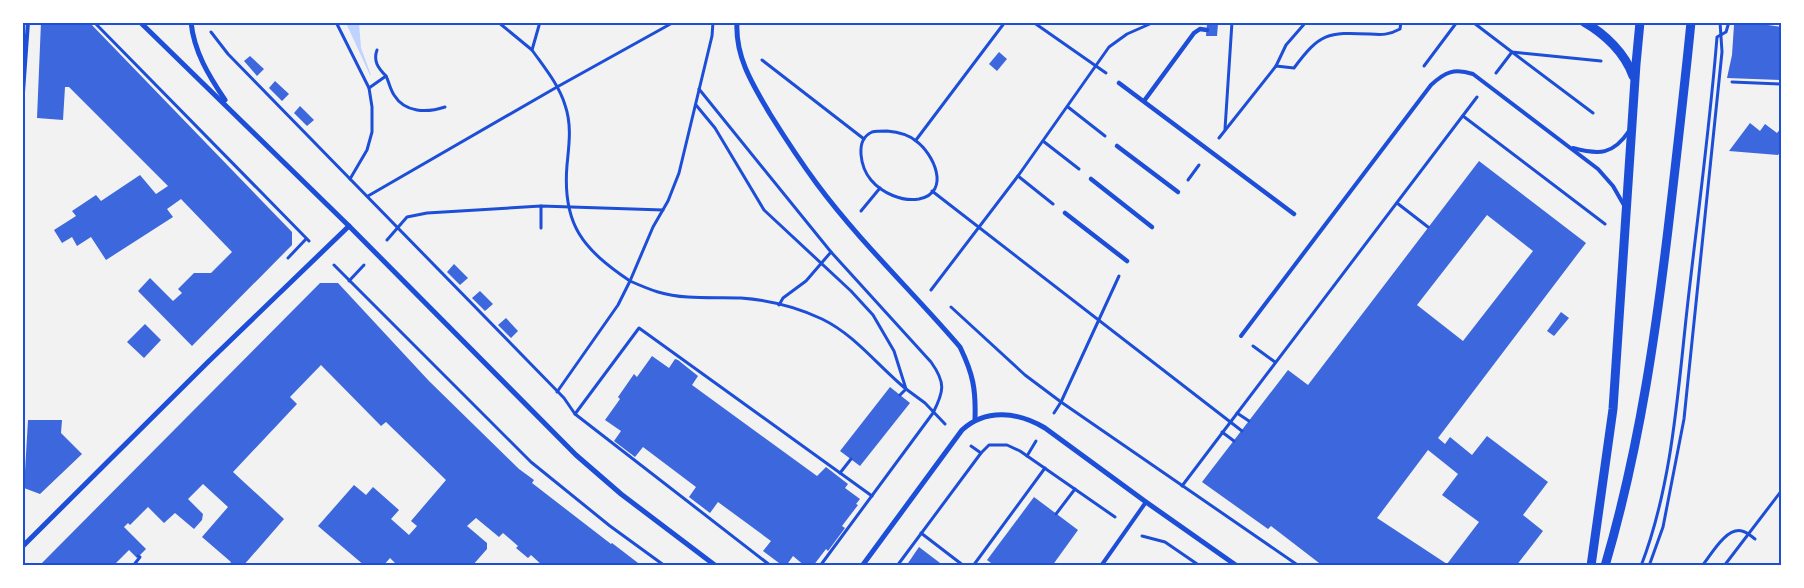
<svg xmlns="http://www.w3.org/2000/svg" width="1804" height="588" font-family="Signika,sans-serif">
<style>
.water{fill:#bfd3fe}
.building{fill:#3d67dc;fill-rule:evenodd}
.lines{fill:none;stroke-linecap:round;stroke-linejoin:round}
.path{stroke:#1d4ed8;stroke-width:3}
.service{stroke:#1d4ed8;stroke-width:4}
.pedestrian{stroke:#1d4ed8;stroke-width:4.5}
.minor{stroke:#1d4ed8;stroke-width:5}
.tertiary{stroke:#1d4ed8;stroke-width:9}
.neatline{fill:none;stroke:#1d4ed8;stroke-width:2}
</style>
<rect width="100%" height="100%" fill="#f2f2f2"/>
<path class="water" d="M 346,23 L 359,23 L 361,48 L 371,75 L 370,75 Z"/>
<g class="building">
<path d="M 41,22 L 89,22 L 292,232 L 292,245 L 192,346 L 138,291 L 150,278 L 173,301 L 182,293 L 178,289 L 194,273 L 211,273 L 232,252 L 181,199 L 167,209 L 173,217 L 106,260 L 91,237 L 77,246 L 72,237 L 62,243 L 54,230 L 76,216 L 72,211 L 96,195 L 101,201 L 140,175 L 156,194 L 168,186 L 69,87 L 65,87 L 63,120 L 37,118 Z"/>
<path d="M 1207,24 L 1218,24 L 1217,36 L 1206,36 Z"/>
<path d="M 1734,25 L 1768,25 L 1782,27 L 1782,80 L 1727,78 L 1732,55 Z"/>
<path d="M 999,52 L 1007,59 L 997,71 L 989,64 Z"/>
<path d="M 250,56 L 264,69 L 257,76 L 244,61 Z"/>
<path d="M 275,81 L 289,94 L 282,101 L 269,88 Z"/>
<path d="M 300,106 L 314,120 L 307,126 L 294,113 Z"/>
<path d="M 1750,123 L 1760,131 L 1765,124 L 1777,133 L 1782,127 L 1782,150 L 1778,155 L 1729,151 Z"/>
<path d="M 1479,161 L 1586,243 L 1438,438 L 1445,444 L 1450,437 L 1472,455 L 1487,436 L 1548,482 L 1523,515 L 1543,531 L 1516,566 L 1323,566 L 1271,526 L 1268,529 L 1202,482 L 1288,370 L 1308,385 ZM 1487,215 L 1533,251 L 1463,341 L 1417,305 ZM 1428,450 L 1458,474 L 1442,495 L 1479,522 L 1447,564 L 1377,518 Z"/>
<path d="M 454,264 L 468,278 L 460,285 L 447,272 Z"/>
<path d="M 320,283 L 338,283 L 429,381 L 519,469 L 534,480 L 532,483 L 611,544 L 612,543 L 642,566 L 543,566 L 531,555 L 528,558 L 516,548 L 518,546 L 503,533 L 499,537 L 476,518 L 467,526 L 487,543 L 487,549 L 472,566 L 398,566 L 390,558 L 383,566 L 365,566 L 318,526 L 354,485 L 366,495 L 373,487 L 399,510 L 391,519 L 409,535 L 417,526 L 411,521 L 446,480 L 386,422 L 381,426 L 321,365 L 290,397 L 297,404 L 233,472 L 284,519 L 243,566 L 228,566 L 231,562 L 202,537 L 228,507 L 203,484 L 188,499 L 203,514 L 202,520 L 194,529 L 175,513 L 164,523 L 148,507 L 130,525 L 128,523 L 124,527 L 146,549 L 137,558 L 129,550 L 113,566 L 39,566 Z"/>
<path d="M 480,291 L 493,304 L 485,311 L 472,298 Z"/>
<path d="M 1561,312 L 1569,318 L 1554,336 L 1547,331 Z"/>
<path d="M 506,318 L 518,331 L 511,338 L 498,325 Z"/>
<path d="M 145,324 L 161,340 L 144,358 L 127,342 Z"/>
<path d="M 652,356 L 669,368 L 675,359 L 678,360 L 698,376 L 692,385 L 817,476 L 826,467 L 848,484 L 845,488 L 860,499 L 856,504 L 858,505 L 842,526 L 845,528 L 828,551 L 826,549 L 813,566 L 805,566 L 793,556 L 786,566 L 783,566 L 763,551 L 771,541 L 718,502 L 710,513 L 689,497 L 696,487 L 643,447 L 635,457 L 614,441 L 621,431 L 605,420 L 620,399 L 618,397 L 634,374 L 637,377 Z"/>
<path d="M 890,387 L 910,403 L 860,466 L 840,451 Z"/>
<path d="M 28,420 L 62,420 L 61,433 L 82,454 L 40,494 L 24,488 Z"/>
<path d="M 1034,497 L 1078,530 L 1052,566 L 995,566 L 987,560 Z"/>
<path d="M 919,547 L 944,566 L 906,566 Z"/>
</g>
<g class="lines">
<g class="path">
<path d="M 94,22 L 309,241"/>
<path d="M 336,22 L 369,88 L 372,107 L 372,132 L 367,150 L 350,179"/>
<path d="M 498,22 L 532,50"/>
<path d="M 540,22 L 532,50 C 544,67 559,85 565,105 C 572,125 569,145 567,165 C 562,225 583,249 630,281 L 618,305 L 557,392"/>
<path d="M 713,22 L 712,36 L 679,173 L 668,201 L 653,227 L 630,281 C 639,285 648,289 658,292 C 685,300 713,297 741,298 C 768,300 797,307 822,319 C 855,335 877,365 906,389 L 900,395"/>
<path d="M 1033,22 L 1106,73"/>
<path d="M 1138,22 L 1159,22"/>
<path d="M 1467,22 L 1474,23 L 1512,52 L 1601,61"/>
<path d="M 211,32 L 228,54 L 564,398 L 575,414 L 771,566"/>
<path d="M 762,60 L 864,139"/>
<path d="M 1276,66 L 1294,68 C 1320,33 1327,32 1370,34 C 1382,35 1389,35 1400,29 L 1401,22"/>
<path d="M 1424,66 L 1457,22"/>
<path d="M 1496,73 L 1512,52 L 1593,113"/>
<path d="M 386,76 C 389,82 390,89 394,95 C 405,113 427,113 445,107"/>
<path d="M 1732,82 L 1782,84"/>
<path d="M 369,88 L 386,76 C 378,68 373,61 377,50"/>
<path d="M 699,89 L 831,252 L 931,362 C 946,383 944,391 933,413 L 820,566"/>
<path d="M 696,105 L 715,128 L 764,210 L 851,291 L 873,315 L 894,351 L 906,389 L 925,403 L 945,424"/>
<path d="M 1068,107 L 1105,136"/>
<path d="M 1463,116 L 1605,224"/>
<path d="M 1225,129 L 1232,22"/>
<path d="M 887,131 C 898,132 908,134 916,141 C 933,153 952,192 919,199 C 902,202 882,193 871,180 C 861,168 854,140 872,132 C 876,131 883,131 887,131 Z"/>
<path d="M 1219,138 L 1276,66 L 1286,45 L 1306,22"/>
<path d="M 916,140 L 1005,22"/>
<path d="M 1043,141 L 1079,169"/>
<path d="M 1018,176 L 1053,204"/>
<path d="M 1188,180 L 1199,165"/>
<path d="M 932,191 L 1242,431"/>
<path d="M 368,196 L 557,87 L 674,22"/>
<path d="M 1397,203 L 1428,227"/>
<path d="M 861,211 L 880,188"/>
<path d="M 541,228 L 541,206"/>
<path d="M 387,240 L 407,217 L 427,213 L 541,206 L 663,210"/>
<path d="M 288,258 L 306,239"/>
<path d="M 334,265 L 531,462 L 610,526 L 665,566"/>
<path d="M 349,281 L 364,265"/>
<path d="M 931,290 L 1018,176 L 1109,47 L 1127,34 L 1152,23"/>
<path d="M 779,305 L 783,298 L 806,281 L 831,252"/>
<path d="M 951,307 L 1025,375 L 1061,402 L 1299,566"/>
<path d="M 1253,346 L 1275,362"/>
<path d="M 1054,413 L 1061,402 L 1119,276"/>
<path d="M 1237,413 L 1249,421"/>
<path d="M 575,414 L 639,328 L 872,496"/>
<path d="M 1222,432 L 1234,441"/>
<path d="M 971,446 L 981,453"/>
<path d="M 1027,456 L 1036,441"/>
<path d="M 840,473 L 851,459"/>
<path d="M 1182,486 L 1477,97"/>
<path d="M 1056,514 L 1075,489"/>
<path d="M 921,533 L 964,566"/>
<path d="M 1142,536 L 1165,542 L 1200,566"/>
<path d="M 133,566 L 140,557 L 138,556"/>
<path d="M 897,566 L 981,453 L 989,445 L 1007,445 L 1020,451 L 1115,517"/>
<path d="M 973,566 L 1045,468"/>
<path d="M 1641,566 C 1673,483 1678,388 1688,301 C 1698,213 1710,125 1717,37 L 1726,32 L 1729,22"/>
<path d="M 1649,566 L 1663,527 L 1684,419 L 1722,52 L 1720,22"/>
<path d="M 1702,566 C 1711,555 1726,527 1742,531 C 1747,532 1751,536 1755,539"/>
<path d="M 1724,566 L 1782,490"/>
</g>
<g class="service">
<path d="M 22,106 L 28,22"/>
<path d="M 1573,148 C 1599,155 1613,155 1629,131"/>
<path d="M 1241,336 L 1431,85 C 1445,72 1454,68 1473,74 L 1598,169 L 1613,186 L 1625,207"/>
<path d="M 1101,566 L 1146,502"/>
</g>
<g class="pedestrian">
<path d="M 1119,83 L 1294,214"/>
<path d="M 1144,101 L 1194,33 L 1200,29 L 1207,30"/>
<path d="M 1117,146 L 1178,192"/>
<path d="M 1091,179 L 1152,227"/>
<path d="M 1065,213 L 1127,261"/>
</g>
<g class="minor">
<path d="M 140,22 L 349,226 L 576,455 L 621,494 L 716,566"/>
<path d="M 157,22 L 164,22"/>
<path d="M 191,22 C 194,52 209,76 225,100"/>
<path d="M 737,22 C 735,57 753,85 770,114 C 785,138 800,161 817,184 C 860,242 913,292 960,347 C 973,374 976,389 975,419"/>
<path d="M 22,547 L 208,362 L 349,226"/>
<path d="M 862,566 L 962,430 C 986,408 1018,412 1045,428 L 1146,502 L 1237,566"/>
</g>
<g class="tertiary">
<path d="M 1584,22 C 1605,34 1625,53 1633,76"/>
<path d="M 1591,566 L 1613,409 L 1636,64 L 1640,22"/>
<path d="M 1605,566 C 1640,447 1657,326 1671,204 C 1678,143 1685,83 1691,22"/>
</g>
</g>
<rect width="1804" height="588" fill="none" stroke="#ffffff" stroke-width="48"/>
<rect x="24" y="24" width="1756" height="540" class="neatline"/>
</svg>
